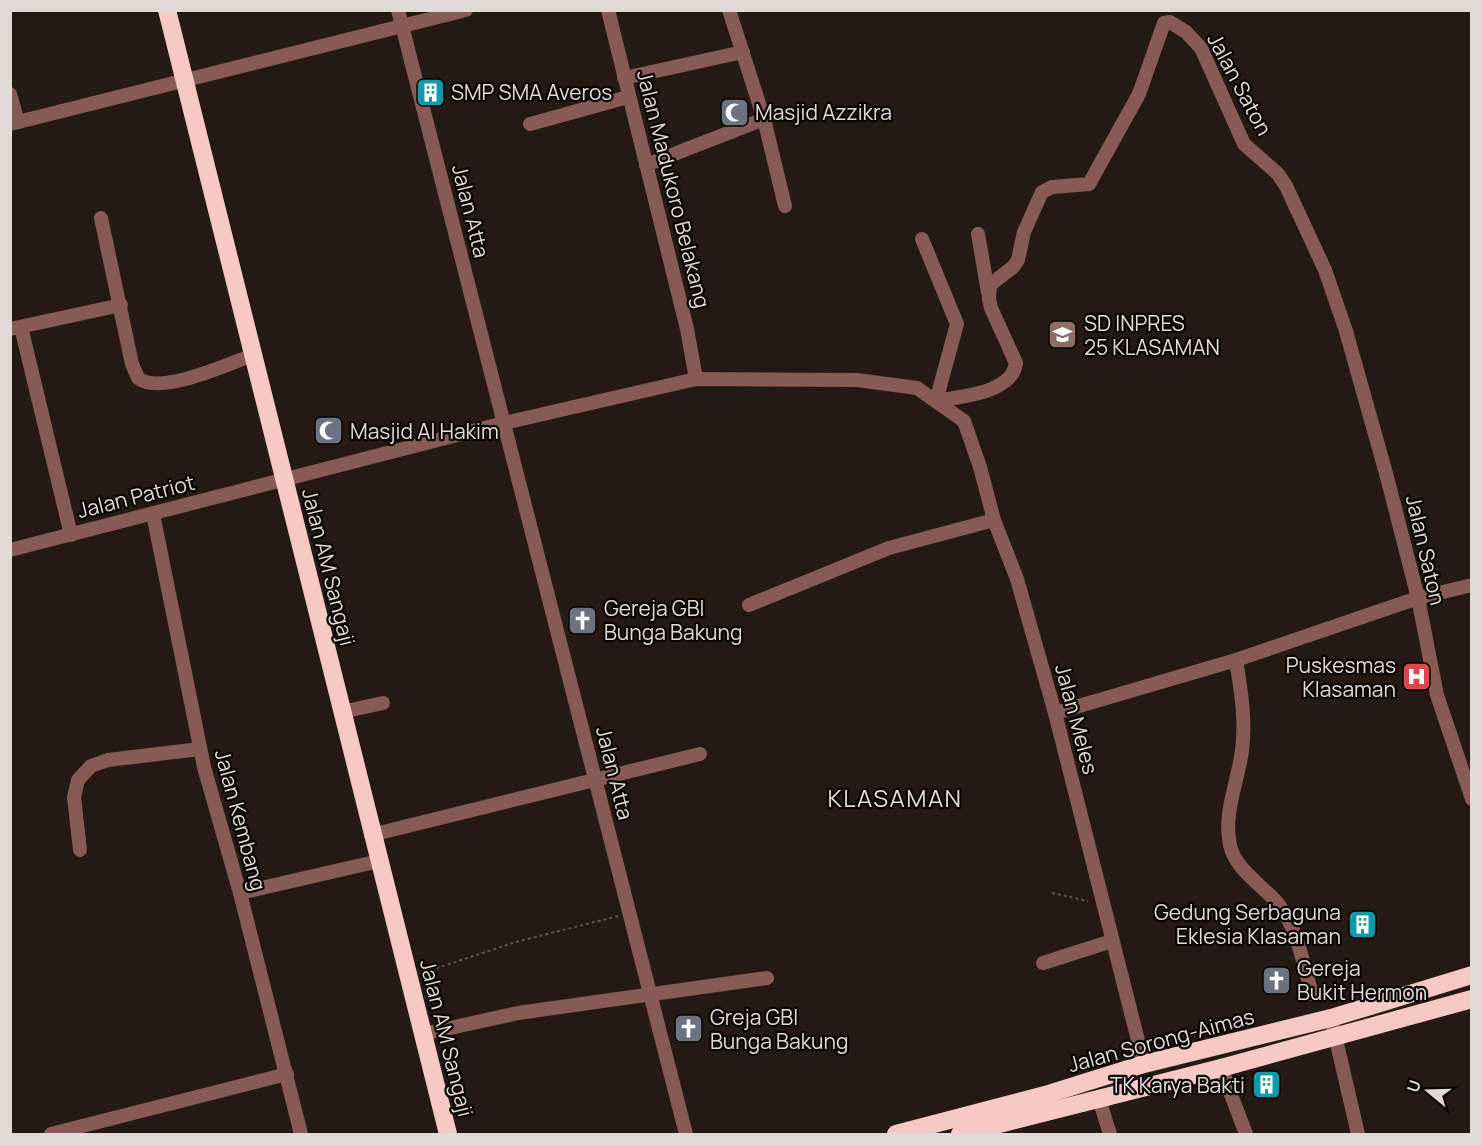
<svg xmlns="http://www.w3.org/2000/svg" width="1482" height="1145" font-family="Manrope,sans-serif">
<style>
.lines{fill:none;stroke-linecap:round;stroke-linejoin:round}
.path{stroke:#5f5550;stroke-width:2;stroke-dasharray:3 3;stroke-linecap:butt}
.minor{stroke:#875b54;stroke-width:14}
.highway{stroke:#f6c9c2;stroke-width:18}
.labels{text-anchor:middle;dominant-baseline:central;stroke-width:4.5;stroke-linejoin:round;paint-order:stroke}
.street-label{font-size:21px;fill:#e2dad6;stroke:#090604}
.poi-label{font-size:21px;fill:#e2dad6;stroke:#090604;text-anchor:start}
.quarter-label{font-size:24px;letter-spacing:1.5px;fill:#e2dad6;stroke:#090604}
</style>
<rect width="100%" height="100%" fill="#241913"/>
<g class="lines">
<g class="path">
<path d="M 1052,893 L 1088,901"/>
<path d="M 425,972 L 516,942 L 618,916"/>
</g>
<g class="minor">
<path d="M 398,10 L 686,1134"/>
<path d="M 608,10 L 687,329 L 696,379"/>
<path d="M 624,78 L 743,52"/>
<path d="M 10,94 L 18,122"/>
<path d="M 764,119 L 785,206"/>
<path d="M 10,124 L 466,10"/>
<path d="M 530,124 L 628,97"/>
<path d="M 646,165 L 764,119 L 729,10"/>
<path d="M 101,218 L 132,364 L 138,378 C 159,396 228,364 253,355"/>
<path d="M 978,234 L 988,292"/>
<path d="M 922,239 L 957,324 L 936,401"/>
<path d="M 21,327 L 71,535"/>
<path d="M 10,329 L 121,305"/>
<path d="M 936,401 C 960,396 1012,394 1016,363 L 991,308 L 989,299 L 990,285 L 1013,267 L 1018,260 L 1024,232 L 1042,192 L 1052,187 L 1089,184 L 1139,94 L 1164,23 L 1170,22 L 1186,32 L 1201,48 L 1244,144 L 1278,174 L 1286,186 L 1325,270 L 1346,331 L 1387,477 L 1418,598 L 1437,695 L 1472,799"/>
<path d="M 153,514 L 204,767 L 240,893 L 301,1134"/>
<path d="M 10,550 L 504,423 L 696,379 L 857,380 L 917,388 L 964,421 L 980,467 L 994,520 L 1017,579 L 1055,713 L 1144,1064"/>
<path d="M 749,605 L 889,548 L 994,520"/>
<path d="M 1236,660 C 1241,691 1246,720 1242,751 C 1238,781 1223,814 1230,845 C 1235,870 1264,886 1279,905 C 1298,930 1303,964 1312,994"/>
<path d="M 342,712 L 383,703"/>
<path d="M 1055,713 L 1236,660 L 1418,598 L 1472,585"/>
<path d="M 371,835 L 700,754"/>
<path d="M 80,850 L 74,797 L 78,780 L 91,766 L 108,760 L 200,749"/>
<path d="M 240,893 L 379,861"/>
<path d="M 1043,963 L 1112,941"/>
<path d="M 1331,1018 L 1358,1134"/>
<path d="M 423,1034 L 518,1013 L 767,978"/>
<path d="M 1221,1068 L 1246,1134"/>
<path d="M 1099,1099 L 1110,1134"/>
<path d="M 51,1134 L 287,1074"/>
</g>
<g class="highway">
<path d="M 167,10 L 448,1134"/>
<path d="M 896,1134 L 1045,1095 L 1144,1064 L 1331,1018 L 1472,975"/>
<path d="M 960,1134 L 1221,1068 L 1472,999"/>
</g>
</g>
<defs>
<symbol id="building-square" viewBox="-11 -11 22 22"><rect x="-9" y="-9" width="18" height="18" rx="4" fill="#0f9aa8" stroke="#090604"/><path d="M-4-6H4V6H1V3H-1V6H-4ZM-2.5-4.3h1.7v1.8h-1.7ZM.8-4.3h1.7v1.8H.8ZM-2.5-1h1.7V.8h-1.7ZM.8-1h1.7V.8H.8Z" fill="#fff"/></symbol>
<symbol id="mosque-square" viewBox="-11 -11 22 22"><rect x="-9" y="-9" width="18" height="18" rx="4" fill="#6b7280" stroke="#090604"/><path d="M3.5-4.9A6 6 0 1 0 3.5 4.9A5 5 0 1 1 3.5-4.9Z" fill="#fff"/></symbol>
<symbol id="school-square" viewBox="-11 -11 22 22"><rect x="-9" y="-9" width="18" height="18" rx="4" fill="#8d6e63" stroke="#090604"/><path d="M0-5L7-2L0 1L-7-2ZM-4 1L0 2.5L4 1V4Q0 6-4 4Z" fill="#fff"/></symbol>
<symbol id="church-square" viewBox="-11 -11 22 22"><rect x="-9" y="-9" width="18" height="18" rx="4" fill="#6b7280" stroke="#090604"/><path d="M-1.2-6h2.4v3.5h3.3v2.4h-3.3V6h-2.4V-.1h-3.3v-2.4h3.3Z" fill="#fff"/></symbol>
<symbol id="hospital-square" viewBox="-11 -11 22 22"><rect x="-9" y="-9" width="18" height="18" rx="4" fill="#e0444e" stroke="#090604"/><path d="M-5-5h3v3.5h4V-5h3V5h-3V1.5h-4V5h-3Z" fill="#fff"/></symbol>
</defs>
<g fill-rule="evenodd">
<use href="#building-square" x="414" y="76" width="33" height="33"/>
<use href="#mosque-square" x="718" y="96" width="33" height="33"/>
<use href="#school-square" x="1046" y="318" width="33" height="33"/>
<use href="#mosque-square" x="312" y="414" width="33" height="33"/>
<use href="#church-square" x="566" y="604" width="33" height="33"/>
<use href="#hospital-square" x="1400" y="660" width="33" height="33"/>
<use href="#building-square" x="1346" y="908" width="33" height="33"/>
<use href="#church-square" x="1260" y="964" width="33" height="33"/>
<use href="#church-square" x="672" y="1012" width="33" height="33"/>
<use href="#building-square" x="1250" y="1068" width="33" height="33"/>
</g>
<g class="labels">
<g class="street-label">
<text transform="translate(1240 84) rotate(62)">Jalan Saton</text>
<text transform="translate(674 189) rotate(76)">Jalan Madukoro Belakang</text>
<text transform="translate(471 211) rotate(76)">Jalan Atta</text>
<text transform="translate(136 496) rotate(-14)">Jalan Patriot</text>
<text transform="translate(1426 550) rotate(77)">Jalan Saton</text>
<text transform="translate(329 567) rotate(76)">Jalan AM Sangaji</text>
<text transform="translate(1077 719) rotate(75)">Jalan Meles</text>
<text transform="translate(615 773) rotate(76)">Jalan Atta</text>
<text transform="translate(241 820) rotate(75)">Jalan Kembang</text>
<text transform="translate(447 1038) rotate(76)">Jalan AM Sangaji</text>
<text transform="translate(1161 1040) rotate(-15)">Jalan Sorong-Aimas</text>
</g>
<g class="poi-label">
<text x="451" y="92">SMP SMA Averos</text>
<text x="755" y="112">Masjid Azzikra</text>
<text x="1084" y="323">SD INPRES<tspan x="1084" dy="24">25 KLASAMAN</tspan></text>
<text x="350" y="431">Masjid Al Hakim</text>
<text x="604" y="608">Gereja GBI<tspan x="604" dy="24">Bunga Bakung</tspan></text>
<text x="1396" y="665" text-anchor="end">Puskesmas<tspan x="1396" dy="24">Klasaman</tspan></text>
<text x="1341" y="912" text-anchor="end">Gedung Serbaguna<tspan x="1341" dy="24">Eklesia Klasaman</tspan></text>
<text x="1297" y="968">Gereja<tspan x="1297" dy="24">Bukit Hermon</tspan></text>
<text x="710" y="1017">Greja GBI<tspan x="710" dy="24">Bunga Bakung</tspan></text>
<text x="1245" y="1085" text-anchor="end">TK Karya Bakti</text>
</g>
<g class="quarter-label">
<text x="895" y="797">KLASAMAN</text>
</g>
</g>
<rect width="1482" height="1145" fill="none" stroke="#e2dad6" stroke-width="24"/>
<g transform="translate(1428 1091) rotate(289)" stroke="#090604" stroke-width="4.5" paint-order="stroke">
<path d="M0-4.5L10 22L0 15L-10 22Z" fill="#e2dad6"/>
<text y="-9" font-size="16" font-weight="bold" text-anchor="middle" fill="#e2dad6">U</text>
</g>
</svg>
